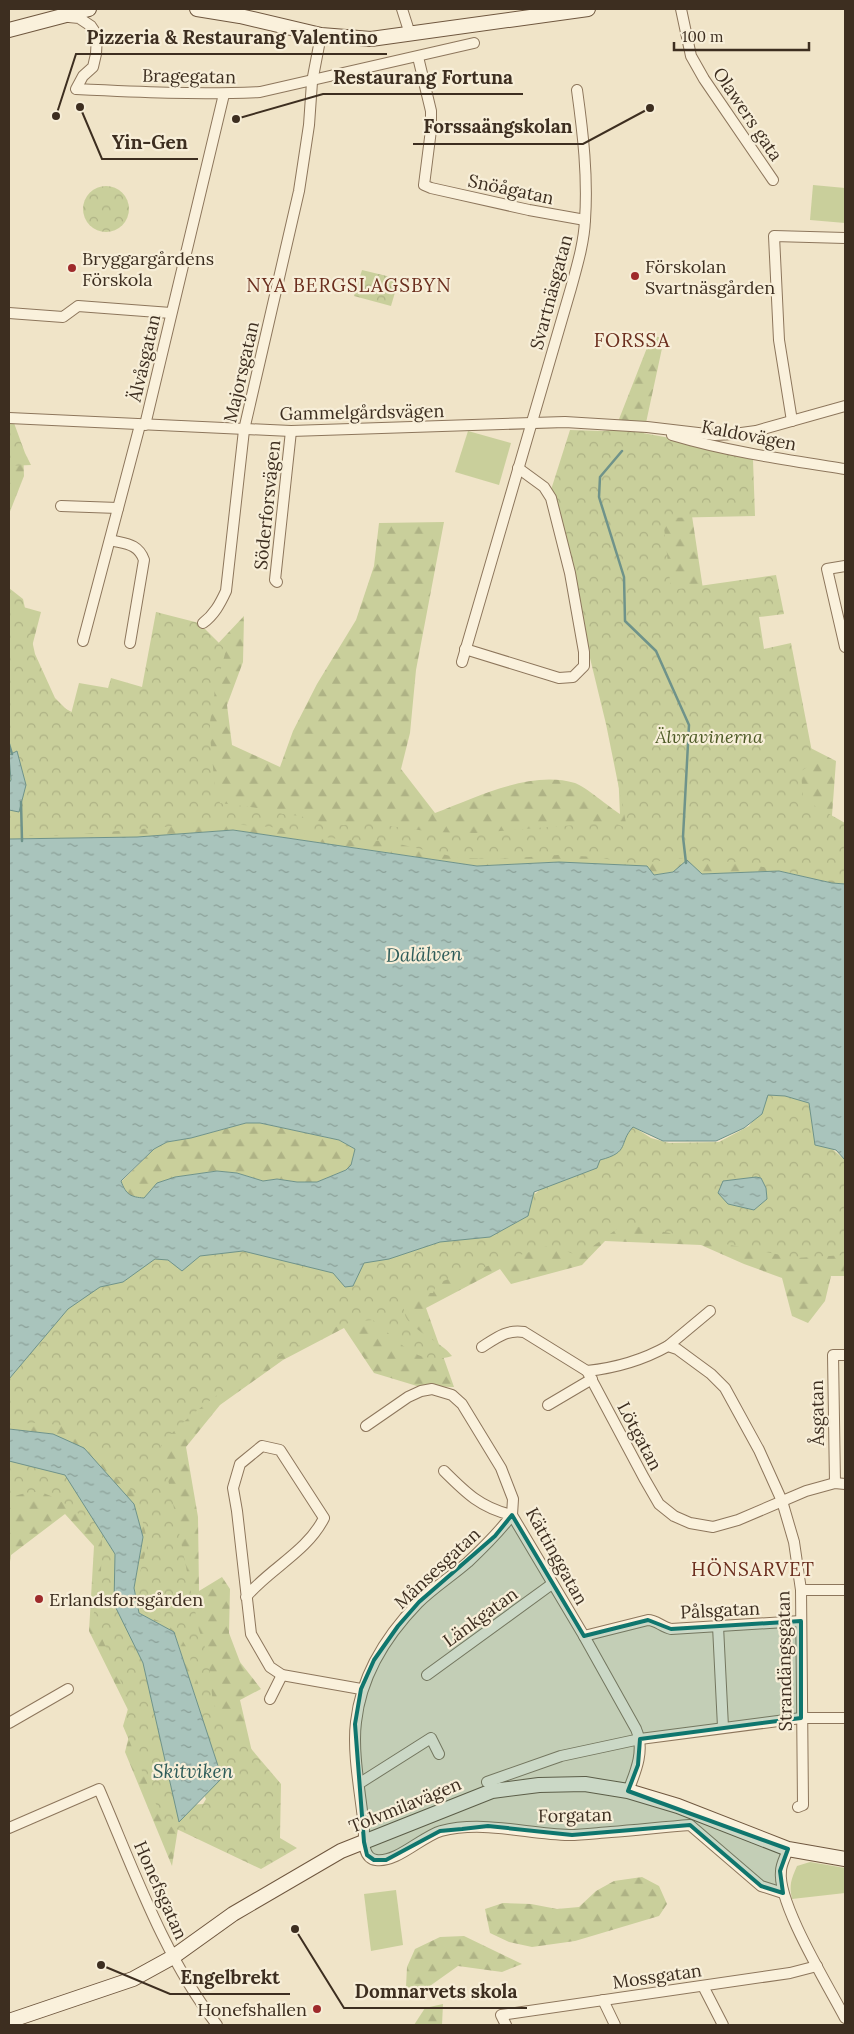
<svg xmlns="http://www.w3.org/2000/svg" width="854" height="2034" font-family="Lora,serif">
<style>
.grass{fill:#c9cf9b}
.forest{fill:url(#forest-firs)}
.park{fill:url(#park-crowns)}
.water{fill:url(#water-ripples);stroke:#6f938a;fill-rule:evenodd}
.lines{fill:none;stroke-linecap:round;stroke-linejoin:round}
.stream{stroke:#6f938a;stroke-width:2.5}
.street-casing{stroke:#8d765c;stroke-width:12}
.secondary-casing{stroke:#6f573f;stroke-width:16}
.street{stroke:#faf1dc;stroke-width:10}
.secondary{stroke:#faf1dc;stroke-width:14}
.marked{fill:#0f766e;fill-opacity:0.2;stroke:#0f766e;stroke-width:4;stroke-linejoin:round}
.poi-dot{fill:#9e2a2b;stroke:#f7eed8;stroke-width:2}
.labels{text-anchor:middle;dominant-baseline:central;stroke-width:4.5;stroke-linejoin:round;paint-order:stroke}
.street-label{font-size:18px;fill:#3d2e20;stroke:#f7eed8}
.poi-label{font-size:18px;fill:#3d2e20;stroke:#f7eed8;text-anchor:start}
.park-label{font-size:18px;font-style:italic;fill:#4d5a26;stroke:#f7eed8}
.neighbourhood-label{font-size:19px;letter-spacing:1px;fill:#6b2e1e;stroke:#f7eed8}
.water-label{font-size:19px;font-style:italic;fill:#2f5d5a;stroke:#f7eed8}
.leader{fill:none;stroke:#3d2e20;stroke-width:2}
.callout-dot{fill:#3d2e20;stroke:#f7eed8;stroke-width:2}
.callout-label{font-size:19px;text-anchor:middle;font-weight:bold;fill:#3d2e20;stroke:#f7eed8;stroke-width:4.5;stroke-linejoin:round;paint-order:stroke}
</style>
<defs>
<pattern id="forest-firs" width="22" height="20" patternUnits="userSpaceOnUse" patternTransform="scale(1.25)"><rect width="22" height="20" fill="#c9cf9b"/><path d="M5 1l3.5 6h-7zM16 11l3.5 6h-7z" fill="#aeb285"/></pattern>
<pattern id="park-crowns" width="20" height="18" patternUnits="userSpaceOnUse" patternTransform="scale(1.25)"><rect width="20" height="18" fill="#c9cf9b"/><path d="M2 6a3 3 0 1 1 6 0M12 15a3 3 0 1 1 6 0" fill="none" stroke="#aeb285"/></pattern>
<pattern id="water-ripples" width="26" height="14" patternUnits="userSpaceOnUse" patternTransform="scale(1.25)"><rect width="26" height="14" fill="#a9c4bc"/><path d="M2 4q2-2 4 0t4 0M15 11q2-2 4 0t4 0" fill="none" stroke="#8ba098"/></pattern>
</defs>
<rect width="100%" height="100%" fill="#f0e4c8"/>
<g class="grass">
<path d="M 813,185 L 845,188 L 845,223 L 810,220 Z"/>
<path d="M 468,431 L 511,443 L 499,485 L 455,472 Z"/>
<path d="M 810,1862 L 845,1868 L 845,1893 L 792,1899 C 789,1884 791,1880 797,1866 Z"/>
<path d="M 396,1890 L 403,1945 L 371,1951 L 364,1894 Z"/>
</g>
<g class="forest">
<path d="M 652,335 L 664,339 L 635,474 L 689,496 L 720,702 L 836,761 L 831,829 L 845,884 L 832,883 L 779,871 L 702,874 L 672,872 L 654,875 L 559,862 L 477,866 L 233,830 L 137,837 L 9,839 L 9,603 L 41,612 L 22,685 L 79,716 L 123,704 L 211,651 L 244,616 L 243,662 L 227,705 L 232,745 L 280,767 L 293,731 L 317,684 L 356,620 L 374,566 L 379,523 L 444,522 L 416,670 L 410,733 L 401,769 L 435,813 C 477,797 530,770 575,783 C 586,787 609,807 620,814 L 616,726 L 612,437 Z"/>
<path d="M 9,426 L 23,448 L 24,476 L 9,514 Z"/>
<path d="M 246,1123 L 260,1123 L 339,1140 L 355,1149 L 351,1165 L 346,1170 L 317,1182 L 297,1182 L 277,1179 L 263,1181 L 237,1173 L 217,1171 L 175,1177 L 144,1198 L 133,1198 L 125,1192 L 121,1182 L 154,1149 L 167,1142 L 191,1138 Z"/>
<path d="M 845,1176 L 845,1276 L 831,1276 L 825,1301 L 808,1323 L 792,1316 L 782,1278 L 744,1264 L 701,1245 L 605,1241 L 582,1265 L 511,1284 L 500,1269 L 426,1308 L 454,1387 L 417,1386 L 374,1373 L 344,1328 L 283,1360 L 220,1405 L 186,1447 L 198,1517 L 199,1591 L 222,1577 L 230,1589 L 229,1633 L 240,1662 L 261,1689 L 240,1700 L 258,1778 L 222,1778 L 174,1632 L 139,1613 L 134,1588 L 143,1537 L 53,1434 L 9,1429 L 9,1379 L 68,1309 L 243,1251 L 333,1273 L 533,1192 L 577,1222 Z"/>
<path d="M 9,1461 L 65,1475 L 115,1554 L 143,1663 L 179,1822 L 172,1866 L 125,1752 L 133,1720 L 89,1631 L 94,1546 L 65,1514 L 11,1555 L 9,1569 Z"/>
<path d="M 642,1877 L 659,1886 L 667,1904 L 659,1916 L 575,1941 L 532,1947 L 509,1942 L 490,1933 L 485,1909 L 503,1903 L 531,1904 L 557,1909 L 579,1907 L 596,1891 L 614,1881 Z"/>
<path d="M 464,1936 L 522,1964 L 502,1972 L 458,1966 L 420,1993 L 410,1994 L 406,1987 L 407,1967 L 415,1949 L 440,1937 Z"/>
<path d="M 443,2004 L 442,2025 L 414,2025 L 425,2008 Z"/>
</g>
<g class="park">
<circle cx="106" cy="209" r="23"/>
<path d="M 362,270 L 399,279 L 391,306 L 354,296 Z"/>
<path d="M 9,423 L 14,423 L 25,453 L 31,465 L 9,466 Z"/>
<path d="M 621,429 L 681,440 L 753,460 L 755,516 L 663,518 L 671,590 L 776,575 L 784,614 L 759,617 L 764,649 L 791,643 L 813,757 L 809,766 L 801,771 L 803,799 L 845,823 L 845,884 L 739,862 L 699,861 L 685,858 L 635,864 L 596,857 L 558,855 L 499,859 L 459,858 L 386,841 L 345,840 L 305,834 L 283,828 L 204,822 L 165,827 L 59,836 L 9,836 L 9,588 L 23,599 L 35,654 L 55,698 L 71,714 L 79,683 L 108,688 L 111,678 L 142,687 L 156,612 L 199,623 L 226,650 L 215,691 L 210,722 L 210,736 L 215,788 L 220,803 L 265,809 L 283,814 L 300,816 L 321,822 L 343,825 L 368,823 L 433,832 L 475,833 L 588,824 L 617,824 L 627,828 L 606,724 L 550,493 L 570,430 L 603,431 Z"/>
<path d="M 779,1089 L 807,1102 L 811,1106 L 831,1148 L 845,1160 L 845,1255 L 796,1258 L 624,1224 L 579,1256 L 550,1245 L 437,1283 L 433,1293 C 424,1292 410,1298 403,1303 C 404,1307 404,1312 405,1315 C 410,1330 442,1342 452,1356 C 416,1367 398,1340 373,1320 C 365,1321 357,1321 350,1323 C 330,1327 311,1339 294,1348 C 247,1374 197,1404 161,1445 L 199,1630 L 208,1656 L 213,1704 L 281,1784 L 280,1838 L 297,1848 L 261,1869 L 164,1823 L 123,1726 L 130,1702 L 93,1618 L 101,1571 L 102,1539 C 93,1532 89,1524 81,1516 C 73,1508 47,1491 36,1492 C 26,1492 18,1495 9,1498 L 9,1453 L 53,1460 L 121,1536 L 115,1601 L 120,1619 L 141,1654 L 187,1805 L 203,1804 L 206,1799 L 203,1793 L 220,1777 L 219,1762 L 195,1709 L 198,1688 L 188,1650 L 181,1638 L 166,1623 L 156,1620 L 142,1610 L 135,1591 L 148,1543 L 136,1495 L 128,1486 L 114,1475 L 117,1465 L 105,1463 C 101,1456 90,1438 83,1434 C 63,1422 31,1421 9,1425 L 9,1379 L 67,1301 L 151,1255 L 202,1254 L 255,1248 L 282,1261 L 362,1261 L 508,1210 L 534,1195 L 614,1124 L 634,1127 L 651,1138 L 669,1143 L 719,1142 L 749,1126 L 762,1109 L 767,1094 Z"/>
</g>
<g class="water">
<path d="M 17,751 L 26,785 L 19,812 L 9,810 L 9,783 L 11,780 L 9,755 Z"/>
<path d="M 233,830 L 477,866 L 559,862 L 647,866 L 654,875 L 673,872 L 687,860 L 702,874 L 779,871 L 832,883 L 845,884 L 845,1160 L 836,1150 L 815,1145 L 809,1103 L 785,1096 L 768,1095 L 762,1114 L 744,1128 L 716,1141 L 663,1141 L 633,1127 C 618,1143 631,1152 600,1160 L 597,1168 L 534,1192 L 528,1216 L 490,1237 L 440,1242 L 389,1259 L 364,1263 L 353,1286 L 345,1287 L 333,1273 L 243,1251 L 200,1256 L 182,1271 L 168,1260 L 155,1259 L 123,1282 L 100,1287 L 68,1309 L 9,1379 L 9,839 L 137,837 ZM 246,1123 L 260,1123 L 339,1140 L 355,1149 L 351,1165 L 346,1170 L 317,1182 L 297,1182 L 277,1179 L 263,1181 L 237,1173 L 217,1171 L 175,1177 L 157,1183 L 144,1198 C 131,1197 126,1195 121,1181 L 154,1149 L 167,1142 L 191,1138 Z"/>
<path d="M 756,1177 L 761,1178 L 766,1188 L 767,1199 L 754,1210 L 728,1204 L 718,1193 L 723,1181 Z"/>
<path d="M 9,1429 L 53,1434 L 84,1448 L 134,1504 L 143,1537 L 134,1588 L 139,1613 L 174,1632 L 222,1778 L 179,1822 L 143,1663 L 114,1604 L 115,1554 L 65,1475 L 9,1461 Z"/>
</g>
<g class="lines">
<g class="stream">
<path d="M 622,451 L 600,477 L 599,497 L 624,577 L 625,621 L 656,651 L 689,725 L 683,837 L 686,863"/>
<path d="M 9,744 L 12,754"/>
<path d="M 21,802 L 22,841"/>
</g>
<defs>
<g id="street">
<path d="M 402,9 L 410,34"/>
<path d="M 681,9 L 691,56 L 704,79 L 773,180"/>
<path d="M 69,17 L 79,18 L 91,26 L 97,35 L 96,54 L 93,67 L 83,76 L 76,89 C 137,92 199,95 260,92 L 474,43"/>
<path d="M 418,57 L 431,111 L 431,130 L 424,185 L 431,188 L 529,210 L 585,220"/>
<path d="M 9,313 L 63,317 L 78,306 L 171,313"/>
<path d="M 9,418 L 291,431 L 565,422 L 647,427 L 715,435 L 734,434 L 756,431 L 845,406"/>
<path d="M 792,421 L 779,340 L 774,236 L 845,238"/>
<path d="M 145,425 L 224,94"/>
<path d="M 672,435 C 729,452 787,460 845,469"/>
<path d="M 61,506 L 118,508"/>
<path d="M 110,540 C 125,544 138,543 144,560 L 130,643"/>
<path d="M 845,566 L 827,569 L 845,647"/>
<path d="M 277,582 L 275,580 L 291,431"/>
<path d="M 203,623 C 214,615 220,604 226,591 L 244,430 L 299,191 L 309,125 L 312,82 L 321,35"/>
<path d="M 83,641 L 140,425"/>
<path d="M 465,649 L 559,678 L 573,677 L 584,666 L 584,652 L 570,573 L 551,498 L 544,487 L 518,468"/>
<path d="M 462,662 L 571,288 C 577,266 584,243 585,220 C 588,177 583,133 577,90"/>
<path d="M 668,1346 L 710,1311"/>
<path d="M 482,1347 C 496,1338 507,1329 524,1332 L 587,1371 L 644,1478 L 659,1504 L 674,1516 L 690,1523 L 713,1527 L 738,1520 L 806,1491 L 835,1483 L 845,1484"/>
<path d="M 587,1371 C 615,1368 643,1360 668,1346 L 677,1349 L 711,1374 L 725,1388 L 759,1450 L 782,1501 L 794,1542 L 801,1590 L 803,1805 L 798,1807"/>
<path d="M 548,1405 L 592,1379"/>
<path d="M 366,1426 L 408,1397 L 421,1391 L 432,1389 L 452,1395 L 462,1404 L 501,1468 L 513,1499 L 512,1515 L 584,1636 L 636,1729 C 645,1750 636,1771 628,1791"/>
<path d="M 444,1471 C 466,1493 481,1508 512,1515 C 499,1532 484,1547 468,1562 C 452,1576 433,1588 418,1603 C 386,1636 361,1676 356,1722 C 352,1753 361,1796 364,1828 C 364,1839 362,1858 376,1860 C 397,1863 421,1837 441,1831 C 483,1820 527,1834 569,1835 C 583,1835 597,1833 611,1832 C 637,1830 664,1827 690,1825 L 761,1886 L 783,1893"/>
<path d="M 835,1483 L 833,1355 L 845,1355"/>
<path d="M 801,1590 L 845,1590"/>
<path d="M 246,1597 C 269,1569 307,1552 324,1518 L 280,1450 L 262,1446 L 240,1464 L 233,1488 L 237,1511 L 251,1634 L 270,1667 L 282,1675 L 361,1689"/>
<path d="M 718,1626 L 723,1727"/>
<path d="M 584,1636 L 648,1620 C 656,1620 662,1627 671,1629 L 801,1621"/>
<path d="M 427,1675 L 552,1584"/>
<path d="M 270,1699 L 282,1675"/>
<path d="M 9,1723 L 68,1689"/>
<path d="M 487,1782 L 561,1756 L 640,1739 L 801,1718 L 845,1718"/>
<path d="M 360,1783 L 431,1738 L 439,1754"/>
<path d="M 9,1828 L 99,1789 C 134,1870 163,1955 217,2025"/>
<path d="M 788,1849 C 786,1856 781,1864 781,1871 C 777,1903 829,1987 845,2018"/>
<path d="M 703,1986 L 723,2025"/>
<path d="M 603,2000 L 615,2025"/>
<path d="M 506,2025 L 501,2015 L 790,1973 L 817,1966"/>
</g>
<g id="secondary">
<path d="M 197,9 L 240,16 L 321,35 L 371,39 L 588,9"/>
<path d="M 9,30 L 89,9"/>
<path d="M 9,2021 L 133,1979 L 173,1957 L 233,1914 L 341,1851 L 492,1791 L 539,1785 L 585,1784 L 628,1791 L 678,1806 L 788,1849 L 845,1859"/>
</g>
</defs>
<use href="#street" class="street-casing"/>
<use href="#secondary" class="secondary-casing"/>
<use href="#street" class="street"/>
<use href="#secondary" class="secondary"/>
</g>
<path class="marked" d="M 512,1515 L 584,1636 L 648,1620 L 671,1629 L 801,1621 L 801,1718 L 640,1739 L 638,1765 L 628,1791 L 788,1849 L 780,1871 L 783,1893 L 761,1886 L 690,1825 L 572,1835 L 488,1826 L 462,1829 L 440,1831 L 386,1860 L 374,1860 L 367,1855 L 364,1842 L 355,1724 L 361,1689 L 374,1660 L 398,1626 L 419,1602 L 495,1536 Z"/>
<g class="poi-dot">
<circle cx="72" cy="268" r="5"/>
<circle cx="635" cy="276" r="5"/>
<circle cx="39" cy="1599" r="5"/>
<circle cx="317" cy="2009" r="5"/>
</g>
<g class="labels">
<g class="street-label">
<text transform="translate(189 76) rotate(1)">Bragegatan</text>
<text transform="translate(748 114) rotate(56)">Olawers gata</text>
<text transform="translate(511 189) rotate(12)">Snöågatan</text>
<text transform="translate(551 292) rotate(-75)">Svartnäsgatan</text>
<text transform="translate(144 358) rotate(-77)">Älvåsgatan</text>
<text transform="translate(241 372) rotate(-77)">Majorsgatan</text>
<text transform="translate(362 412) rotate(-1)">Gammelgårdsvägen</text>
<text transform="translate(749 435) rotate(11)">Kaldovägen</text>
<text transform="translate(267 505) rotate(-84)">Söderforsvägen</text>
<text transform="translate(817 1413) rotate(-91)">Åsgatan</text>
<text transform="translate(640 1436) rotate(62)">Lötgatan</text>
<text transform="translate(557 1556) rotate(61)">Kättinggatan</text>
<text transform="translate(437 1568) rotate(-43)">Månsesgatan</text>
<text transform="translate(720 1610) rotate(-3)">Pålsgatan</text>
<text transform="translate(480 1617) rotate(-36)">Länkgatan</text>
<text transform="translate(784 1661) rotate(-91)">Strandängsgatan</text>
<text transform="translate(405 1805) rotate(-22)">Tolvmilavägen</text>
<text transform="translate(575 1815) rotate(-1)">Forgatan</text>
<text transform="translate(161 1890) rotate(66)">Honefsgatan</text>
<text transform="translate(657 1976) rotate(-8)">Mossgatan</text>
</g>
<g class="poi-label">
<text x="82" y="258">Bryggargårdens<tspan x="82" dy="21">Förskola</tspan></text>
<text x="645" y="266">Förskolan<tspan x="645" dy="21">Svartnäsgården</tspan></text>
<text x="49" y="1599">Erlandsforsgården</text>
<text x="307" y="2009" text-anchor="end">Honefshallen</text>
</g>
<g class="park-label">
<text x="709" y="736">Älvravinerna</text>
</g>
<g class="neighbourhood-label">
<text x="349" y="285">NYA BERGSLAGSBYN</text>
<text x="632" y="340">FORSSA</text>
<text x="753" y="1569">HÖNSARVET</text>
</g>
<g class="water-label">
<text transform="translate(424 954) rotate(-1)">Dalälven</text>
<text x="193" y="1771">Skitviken</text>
</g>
</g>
<path class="leader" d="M56 116L76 54H387M236 119L323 94H523M650 108L583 144H413M80 107L102 159H198M101 1965L170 1994H290M295 1929L344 2008H527"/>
<g class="callout-dot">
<circle cx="56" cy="116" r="5"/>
<circle cx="236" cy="119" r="5"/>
<circle cx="650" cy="108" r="5"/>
<circle cx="80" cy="107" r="5"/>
<circle cx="101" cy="1965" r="5"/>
<circle cx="295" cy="1929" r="5"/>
</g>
<g class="callout-label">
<text x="232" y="44">Pizzeria &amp; Restaurang Valentino</text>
<text x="423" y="84">Restaurang Fortuna</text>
<text x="498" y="133">Forssaängskolan</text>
<text x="150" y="149">Yin-Gen</text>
<text x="230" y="1984">Engelbrekt</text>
<text x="436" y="1998">Domnarvets skola</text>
</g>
<rect width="854" height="2034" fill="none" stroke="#3d2e20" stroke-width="20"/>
<path d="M674 42v8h135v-8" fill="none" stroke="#3d2e20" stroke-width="2.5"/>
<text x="682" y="42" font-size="15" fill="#3d2e20" stroke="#f7eed8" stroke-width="4" paint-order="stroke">100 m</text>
</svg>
